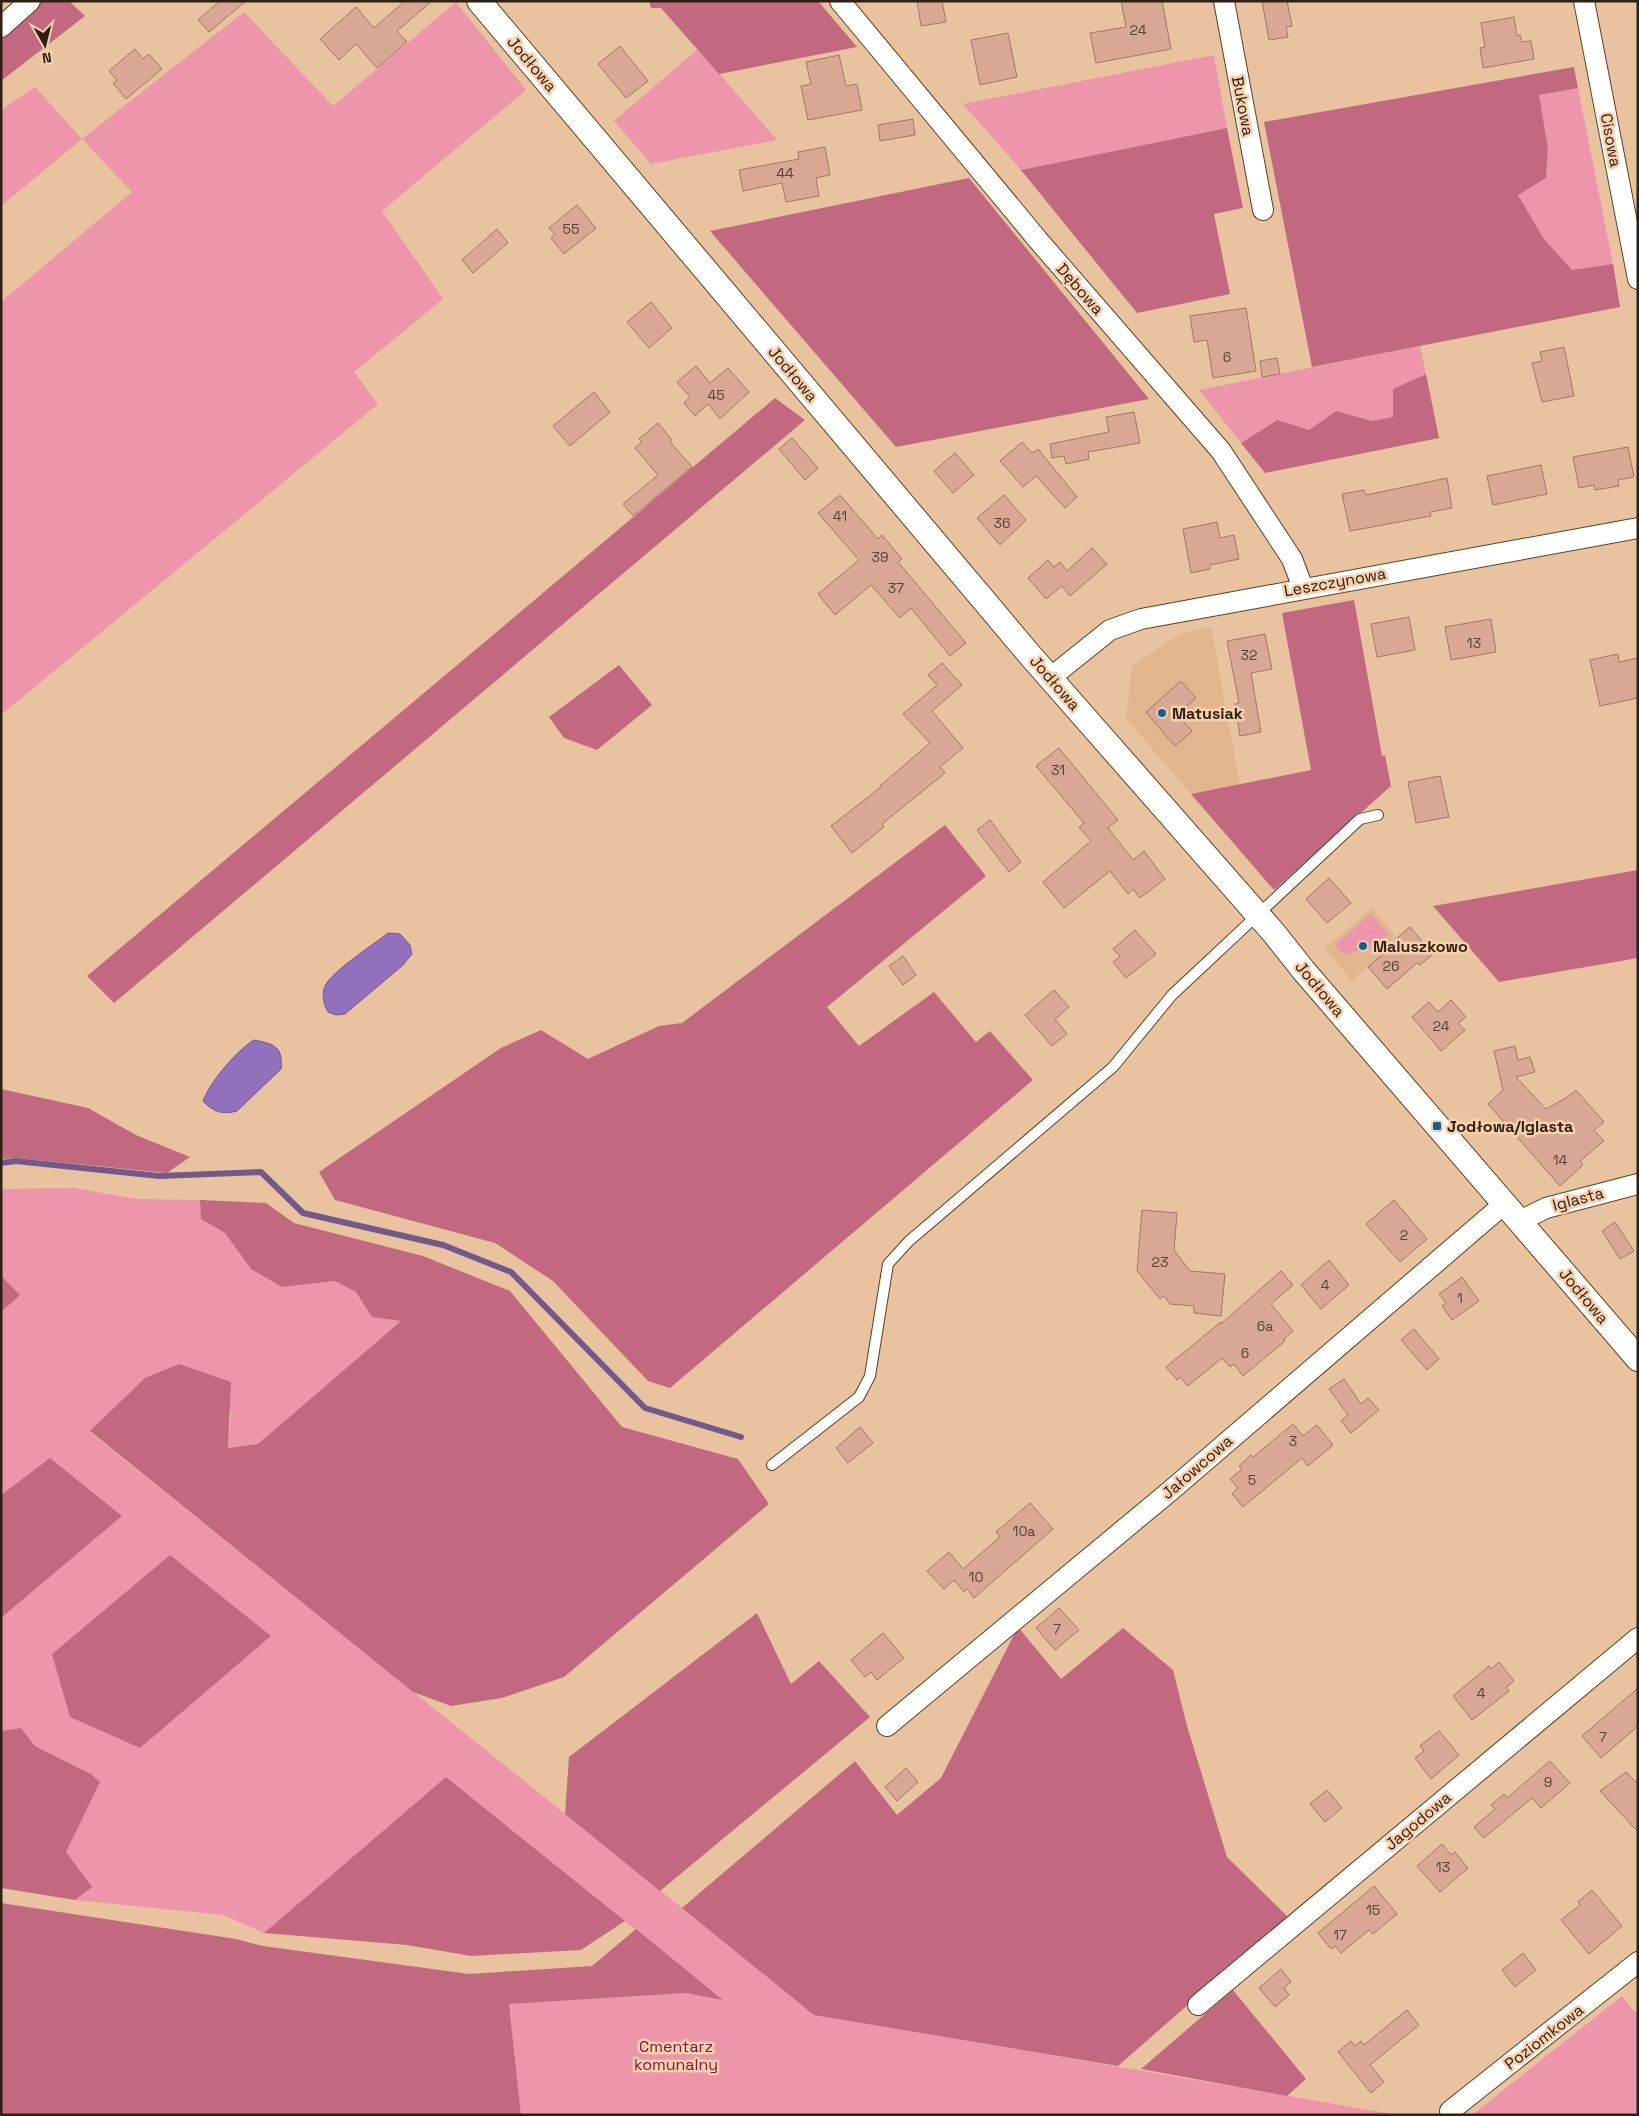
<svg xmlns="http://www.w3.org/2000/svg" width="1639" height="2116" font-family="'Space Grotesk',sans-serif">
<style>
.built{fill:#e1b58d}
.green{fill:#ec95ab;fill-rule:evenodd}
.forest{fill:#c26881}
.water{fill:#9270bd;stroke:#74588a}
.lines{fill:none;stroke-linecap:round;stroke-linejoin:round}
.stream{stroke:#74588a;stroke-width:6}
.building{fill:#d8a894;stroke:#a37663}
.service-casing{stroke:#5f3f20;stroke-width:12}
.minor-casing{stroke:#5f3f20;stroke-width:22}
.tertiary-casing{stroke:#5f3f20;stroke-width:26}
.service{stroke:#fff;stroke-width:10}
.minor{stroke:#fff;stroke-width:20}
.tertiary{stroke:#fff;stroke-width:24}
.poi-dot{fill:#106093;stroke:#f7d0ad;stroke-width:2}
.labels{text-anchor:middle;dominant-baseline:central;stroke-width:5;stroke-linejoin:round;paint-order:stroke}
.number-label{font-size:14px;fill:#584233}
.street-label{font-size:16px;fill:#2e2013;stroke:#f7d0ad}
.poi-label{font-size:16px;font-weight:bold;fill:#2e2013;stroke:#f7d0ad;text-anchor:start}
.park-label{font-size:16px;fill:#851542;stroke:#f7d0ad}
</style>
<rect width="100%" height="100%" fill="#e9c3a0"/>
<g class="built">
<path d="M 1211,627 L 1240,785 L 1191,794 L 1126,718 L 1132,666 L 1182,633 Z"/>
<path d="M 1372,908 L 1399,941 L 1395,944 L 1414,966 L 1387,989 L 1368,967 L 1352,981 L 1325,949 Z"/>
</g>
<g class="green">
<path d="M 456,2 L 526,90 L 382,211 L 443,299 L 354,372 L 378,404 L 1,715 L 1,302 L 132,192 L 82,139 L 1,206 L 1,110 L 35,87 L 82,139 L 244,12 L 333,106 Z"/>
<path d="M 698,49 L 777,140 L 651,164 L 614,121 Z"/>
<path d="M 1214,55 L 1227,128 L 1021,170 L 963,104 Z"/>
<path d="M 1578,88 L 1613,264 L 1572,270 L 1544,239 L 1517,194 L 1546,178 L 1548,148 L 1539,95 Z"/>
<path d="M 1420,346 L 1426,374 L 1393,389 L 1393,417 L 1372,421 L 1336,411 L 1309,430 L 1276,420 L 1241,443 L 1199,390 Z"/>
<path d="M 1371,914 L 1388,934 L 1375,945 L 1344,955 L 1335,945 Z"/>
<path d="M 74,1188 L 137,1199 L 200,1200 L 201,1219 L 225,1233 L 251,1269 L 282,1287 L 335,1281 L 356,1292 L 372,1317 L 401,1321 L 258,1444 L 228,1448 L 231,1412 L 145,1378 L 90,1432 L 814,2014 L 1398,2115 L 521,2115 L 509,2004 L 686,1993 L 722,1999 L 446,1777 L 264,1933 L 223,1915 L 75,1900 L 91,1887 L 66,1852 L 99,1782 L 91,1774 L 35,1746 L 21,1728 L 1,1731 L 1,1618 L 122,1516 L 50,1458 L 1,1495 L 1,1189 ZM 170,1555 L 270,1636 L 52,1654 Z"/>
<path d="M 1622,1996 L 1638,2016 L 1638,2115 L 1472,2115 Z"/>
</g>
<g class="forest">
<path d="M 40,1 L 69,1 L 85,16 L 1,81 L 1,34 Z"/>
<path d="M 649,1 L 818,1 L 857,47 L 719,74 L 661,8 L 651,8 Z"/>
<path d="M 1574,67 L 1578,88 L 1539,95 L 1548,148 L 1546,178 L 1518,195 L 1544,239 L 1572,270 L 1613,264 L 1620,307 L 1312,367 L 1264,122 Z"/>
<path d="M 1227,128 L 1243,208 L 1214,214 L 1230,294 L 1137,313 L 1021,170 Z"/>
<path d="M 969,178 L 1149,399 L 896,447 L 710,231 Z"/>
<path d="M 1426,374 L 1439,438 L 1265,473 L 1241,443 L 1277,420 L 1309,430 L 1336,411 L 1372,421 L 1393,417 L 1393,389 Z"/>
<path d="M 775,398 L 805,420 L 114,1003 L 87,976 Z"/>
<path d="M 1354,600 L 1382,756 L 1385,755 L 1391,786 L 1274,890 L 1191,794 L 1311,770 L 1282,613 Z"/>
<path d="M 619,665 L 652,705 L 597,750 L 564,738 L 549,717 Z"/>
<path d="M 945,825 L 986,876 L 827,1007 L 859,1046 L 934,992 L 976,1042 L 990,1031 L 1033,1080 L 670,1388 L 648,1381 L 553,1281 L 495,1243 L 335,1200 L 319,1172 L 501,1048 L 541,1030 L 588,1059 L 659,1026 L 682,1023 Z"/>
<path d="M 1638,870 L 1638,958 L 1499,982 L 1433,906 Z"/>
<path d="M 1,1089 L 88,1108 L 136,1135 L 190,1157 L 167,1173 L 17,1158 L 1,1159 Z"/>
<path d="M 200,1200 L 266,1203 L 294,1223 L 423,1256 L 510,1291 L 622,1427 L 738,1459 L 769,1504 L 564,1677 L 502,1698 L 451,1706 L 413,1692 L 90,1431 L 145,1378 L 179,1364 L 231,1382 L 228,1448 L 258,1444 L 401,1321 L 372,1317 L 356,1292 L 335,1281 L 282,1287 L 251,1269 L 225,1233 L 201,1219 Z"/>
<path d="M 1,1276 L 20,1295 L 1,1312 Z"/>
<path d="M 50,1458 L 122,1516 L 1,1618 L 1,1495 Z"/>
<path d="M 170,1555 L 271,1636 L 140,1748 L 70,1717 L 52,1654 Z"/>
<path d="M 757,1613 L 791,1684 L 819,1661 L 870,1717 L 660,1891 L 565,1814 L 569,1757 Z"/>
<path d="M 1018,1627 L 1061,1679 L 1123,1628 L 1173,1670 L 1187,1726 L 1227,1857 L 1288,1917 L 1118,2066 L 814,2015 L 682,1908 L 855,1761 L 897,1815 L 941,1778 Z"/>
<path d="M 21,1728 L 35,1746 L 91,1774 L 100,1782 L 66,1852 L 92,1887 L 75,1900 L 1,1888 L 1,1731 Z"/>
<path d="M 446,1777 L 625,1921 L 581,1950 L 471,1956 L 407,1945 L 264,1933 Z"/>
<path d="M 1,1903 L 236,1939 L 263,1946 L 469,1974 L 592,1966 L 636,1929 L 723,2000 L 686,1993 L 509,2004 L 521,2115 L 1,2115 Z"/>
<path d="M 1233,1990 L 1306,2079 L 1287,2096 L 1141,2069 Z"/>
</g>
<g class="water">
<path d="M 388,933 L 400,934 L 410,945 L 412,954 L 403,965 L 345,1014 L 336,1015 L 328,1012 C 324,1005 321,995 325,986 C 332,971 373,945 388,933 Z"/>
<path d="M 254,1040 C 275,1044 283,1047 281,1069 L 237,1111 C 223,1115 213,1112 203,1101 C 210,1082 236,1051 254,1040 Z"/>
</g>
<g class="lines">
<path class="stream" d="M 1,1163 L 16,1161 L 159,1176 L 261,1172 L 303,1213 L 443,1245 L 511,1272 L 645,1408 L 741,1437"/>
</g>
<g class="building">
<path d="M 220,1 L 246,1 L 209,32 L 198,20 Z"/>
<path d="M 405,1 L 432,1 L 397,31 L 407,42 L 377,68 L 356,44 L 339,60 L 320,39 L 356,7 L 374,28 Z"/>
<path d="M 917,1 L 942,1 L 946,22 L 921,26 Z"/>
<path d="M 1121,1 L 1162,1 L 1171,49 L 1096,63 L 1090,33 L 1126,27 Z"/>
<path d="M 1262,1 L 1287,1 L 1292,26 L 1286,27 L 1288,37 L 1269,40 Z"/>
<path d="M 1514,17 L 1517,36 L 1520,35 L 1522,42 L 1531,41 L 1534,59 L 1483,68 L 1480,48 L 1485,47 L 1481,23 Z"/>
<path d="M 1008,33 L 1017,77 L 980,85 L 971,40 Z"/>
<path d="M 620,46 L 648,81 L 626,98 L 598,64 Z"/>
<path d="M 135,49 L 143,59 L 149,54 L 162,69 L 126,99 L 113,83 L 117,80 L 109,71 Z"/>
<path d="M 839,55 L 846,86 L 857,84 L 862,110 L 808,120 L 801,86 L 811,84 L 806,62 Z"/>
<path d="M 913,119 L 915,135 L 880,141 L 878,125 Z"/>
<path d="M 825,147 L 830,175 L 816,178 L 819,196 L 786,202 L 782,183 L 743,191 L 739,170 L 799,159 L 798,152 Z"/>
<path d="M 577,205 L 596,228 L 564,254 L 551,238 L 555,235 L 549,228 Z"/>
<path d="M 497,229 L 508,243 L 473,273 L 462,260 Z"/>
<path d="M 651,302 L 672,328 L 649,348 L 627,322 Z"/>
<path d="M 1246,308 L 1256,371 L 1213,378 L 1207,340 L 1194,342 L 1190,316 Z"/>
<path d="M 1564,347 L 1574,396 L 1542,402 L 1532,363 L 1542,361 L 1540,352 Z"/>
<path d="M 1277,358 L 1280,374 L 1262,377 L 1260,361 Z"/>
<path d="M 696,366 L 710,383 L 728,368 L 749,392 L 720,419 L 708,404 L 695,416 L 684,403 L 690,397 L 677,382 Z"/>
<path d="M 594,392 L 610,412 L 570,446 L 553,426 Z"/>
<path d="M 1134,412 L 1140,443 L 1088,452 L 1089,459 L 1066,464 L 1064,456 L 1052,458 L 1050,444 L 1109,432 L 1106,417 Z"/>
<path d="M 658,423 L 672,440 L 670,442 L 692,467 L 633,516 L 623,504 L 658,475 L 635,448 L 642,442 L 639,439 Z"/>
<path d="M 792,438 L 818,468 L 805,480 L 779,449 Z"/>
<path d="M 1022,442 L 1032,453 L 1038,449 L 1077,497 L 1065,508 L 1036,476 L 1023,487 L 1000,461 Z"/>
<path d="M 1628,447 L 1634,477 L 1618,480 L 1619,486 L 1595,490 L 1594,485 L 1579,488 L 1573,457 Z"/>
<path d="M 955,453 L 974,475 L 953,493 L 934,471 Z"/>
<path d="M 1541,465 L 1547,494 L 1493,505 L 1487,476 Z"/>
<path d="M 1447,478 L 1452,508 L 1430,512 L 1431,516 L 1350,531 L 1342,494 L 1364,490 L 1366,495 Z"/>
<path d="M 840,495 L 878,539 L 882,535 L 902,559 L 898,562 L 966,643 L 950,656 L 911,608 L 900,618 L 871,585 L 835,615 L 818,594 L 859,560 L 818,513 Z"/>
<path d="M 1004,495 L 1026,520 L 1000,545 L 977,518 Z"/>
<path d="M 1217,522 L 1220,538 L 1234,535 L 1239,559 L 1210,565 L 1210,569 L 1191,573 L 1183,529 Z"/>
<path d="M 1092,548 L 1107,564 L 1070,596 L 1062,586 L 1046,599 L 1028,578 L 1048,560 L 1054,567 L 1060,562 L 1067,571 Z"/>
<path d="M 1409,617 L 1415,650 L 1377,657 L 1371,624 Z"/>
<path d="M 1491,619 L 1496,652 L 1451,660 L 1445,627 Z"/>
<path d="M 1265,634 L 1272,669 L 1251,673 L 1261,732 L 1240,736 L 1235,704 L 1239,703 L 1227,641 Z"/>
<path d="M 1618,654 L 1619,662 L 1638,658 L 1638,698 L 1600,706 L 1590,660 Z"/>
<path d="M 942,663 L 962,685 L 932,711 L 963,748 L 940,767 L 945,773 L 882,824 L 884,827 L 852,853 L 831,826 L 881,787 L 880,786 L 930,743 L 903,714 L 937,685 L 928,675 Z"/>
<path d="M 1181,681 L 1196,698 L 1177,714 L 1192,731 L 1175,746 L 1146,712 Z"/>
<path d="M 1059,748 L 1118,820 L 1108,828 L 1133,860 L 1144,851 L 1165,879 L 1140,898 L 1133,889 L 1128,894 L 1110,871 L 1064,908 L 1043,882 L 1091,841 L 1079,827 L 1084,823 L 1036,766 Z"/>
<path d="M 1440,776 L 1449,817 L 1416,823 L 1408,782 Z"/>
<path d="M 990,820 L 1021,862 L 1009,872 L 977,830 Z"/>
<path d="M 1329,878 L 1351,903 L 1327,923 L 1306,899 Z"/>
<path d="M 1410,927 L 1433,954 L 1420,965 L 1417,963 L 1387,989 L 1368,967 L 1399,941 L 1397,938 Z"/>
<path d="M 1135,930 L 1156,954 L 1126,978 L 1113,962 L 1120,956 L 1113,949 Z"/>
<path d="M 903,956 L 916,975 L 903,985 L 889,966 Z"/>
<path d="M 1054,990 L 1069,1007 L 1055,1019 L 1067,1034 L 1052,1046 L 1025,1015 Z"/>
<path d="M 1451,1000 L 1466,1017 L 1458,1023 L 1465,1030 L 1441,1051 L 1412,1017 L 1429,1002 L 1438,1012 Z"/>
<path d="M 1515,1046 L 1518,1060 L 1530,1057 L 1535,1072 L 1516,1077 L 1546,1109 L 1566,1098 L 1576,1090 L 1604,1122 L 1594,1130 L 1604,1141 L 1580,1161 L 1583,1165 L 1560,1186 L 1488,1104 L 1503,1090 L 1494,1051 Z"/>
<path d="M 1394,1200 L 1427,1239 L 1400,1262 L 1366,1224 Z"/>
<path d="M 1142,1210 L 1177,1213 L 1174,1250 L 1190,1271 L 1225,1274 L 1221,1316 L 1194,1313 L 1194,1306 L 1170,1304 L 1164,1296 L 1160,1299 L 1137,1271 Z"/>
<path d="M 1615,1222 L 1634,1251 L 1620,1259 L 1602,1231 Z"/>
<path d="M 1329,1260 L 1349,1285 L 1321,1309 L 1301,1285 Z"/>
<path d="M 1281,1271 L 1293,1285 L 1271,1304 L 1293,1331 L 1284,1339 L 1285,1341 L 1243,1376 L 1234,1364 L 1230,1367 L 1222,1358 L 1188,1386 L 1180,1377 L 1177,1380 L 1166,1367 L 1221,1322 L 1221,1324 Z"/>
<path d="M 1462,1277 L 1479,1301 L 1452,1320 L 1442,1306 L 1446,1303 L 1439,1294 Z"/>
<path d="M 1414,1329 L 1439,1359 L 1427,1370 L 1401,1340 Z"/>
<path d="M 1344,1379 L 1361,1404 L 1368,1398 L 1379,1410 L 1351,1433 L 1341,1421 L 1348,1415 L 1329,1389 Z"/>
<path d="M 1293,1424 L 1303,1436 L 1317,1425 L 1333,1445 L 1308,1466 L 1302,1458 L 1243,1507 L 1232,1494 L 1238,1488 L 1230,1479 L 1242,1469 L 1239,1466 L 1251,1455 L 1253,1457 Z"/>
<path d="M 860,1427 L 873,1443 L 848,1463 L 836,1448 Z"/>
<path d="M 1030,1503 L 1053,1529 L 974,1598 L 967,1589 L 964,1592 L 954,1580 L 944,1589 L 927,1571 L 949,1552 L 963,1569 L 1000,1537 L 996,1532 Z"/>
<path d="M 1059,1608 L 1079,1630 L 1055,1650 L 1036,1628 Z"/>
<path d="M 883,1633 L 904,1658 L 877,1680 L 871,1672 L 865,1677 L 851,1660 Z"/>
<path d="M 1499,1662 L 1514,1681 L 1506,1687 L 1509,1691 L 1472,1720 L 1453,1696 L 1489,1666 L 1491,1669 Z"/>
<path d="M 1638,1688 L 1638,1726 L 1601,1758 L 1582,1736 Z"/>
<path d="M 1439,1731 L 1459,1755 L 1431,1779 L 1415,1758 L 1424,1751 L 1420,1746 Z"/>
<path d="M 1550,1761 L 1570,1783 L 1541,1808 L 1532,1798 L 1484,1838 L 1474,1827 L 1495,1809 L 1491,1805 L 1504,1794 L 1507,1798 Z"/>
<path d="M 906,1768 L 918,1782 L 897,1801 L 885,1787 Z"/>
<path d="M 1626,1772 L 1638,1784 L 1638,1832 L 1600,1791 Z"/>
<path d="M 1327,1790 L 1342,1808 L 1325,1822 L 1310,1804 Z"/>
<path d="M 1442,1844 L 1451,1855 L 1455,1852 L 1468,1868 L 1440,1892 L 1417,1866 Z"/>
<path d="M 1374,1886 L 1397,1914 L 1373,1934 L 1369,1930 L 1341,1953 L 1335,1946 L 1331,1949 L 1318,1933 Z"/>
<path d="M 1592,1890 L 1622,1926 L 1589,1954 L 1561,1920 L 1580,1905 L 1578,1902 Z"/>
<path d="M 1523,1953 L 1536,1970 L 1515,1987 L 1502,1970 Z"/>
<path d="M 1281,1969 L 1291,1982 L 1284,1988 L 1289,1995 L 1275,2007 L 1259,1988 Z"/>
<path d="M 1407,2010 L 1419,2025 L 1370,2065 L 1384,2082 L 1371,2093 L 1338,2052 L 1351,2041 L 1355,2046 L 1361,2041 L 1364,2045 Z"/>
</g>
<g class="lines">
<defs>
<path id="service" d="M 772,1465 L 859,1397 L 870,1376 L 888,1264 L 909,1241 L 1113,1067 L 1172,995 L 1360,819 L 1378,815"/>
<g id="minor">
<path d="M 840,1 L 1038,240 L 1221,451 L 1292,559 L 1303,588"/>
<path d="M 1224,1 L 1263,210"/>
<path d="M 1584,1 L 1638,279"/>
<path d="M 1,27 L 30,1"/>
<path d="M 1050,678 L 1110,630 L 1141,619 L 1638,528"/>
<path d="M 1520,1221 L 1546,1208 L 1638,1184"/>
<path d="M 887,1726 L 1169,1492 L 1504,1204"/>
<path d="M 1198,2005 L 1638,1638"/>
<path d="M 1450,2111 L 1638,1962"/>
</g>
<path id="tertiary" d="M 479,1 L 1029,654 L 1273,932 L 1304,971 L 1638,1359"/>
</defs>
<use href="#service" class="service-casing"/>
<use href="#minor" class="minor-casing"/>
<use href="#tertiary" class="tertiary-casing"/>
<use href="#service" class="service"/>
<use href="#minor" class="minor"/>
<use href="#tertiary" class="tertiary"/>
</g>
<g class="poi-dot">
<circle cx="1162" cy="713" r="5"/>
<circle cx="1363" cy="946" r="5"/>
<rect x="1432" y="1121" width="10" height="10" rx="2.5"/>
</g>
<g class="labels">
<g class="number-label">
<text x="1138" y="30">24</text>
<text x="785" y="173">44</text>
<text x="571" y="229">55</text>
<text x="1227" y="357">6</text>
<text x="716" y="395">45</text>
<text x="840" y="516">41</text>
<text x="1002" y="523">36</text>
<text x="880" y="557">39</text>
<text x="896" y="588">37</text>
<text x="1474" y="643">13</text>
<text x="1249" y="655">32</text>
<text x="1058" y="770">31</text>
<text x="1391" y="966">26</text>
<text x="1441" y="1026">24</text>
<text x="1560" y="1160">14</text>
<text x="1404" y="1235">2</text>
<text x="1160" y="1262">23</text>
<text x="1325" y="1285">4</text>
<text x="1460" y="1298">1</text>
<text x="1265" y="1326">6a</text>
<text x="1245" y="1353">6</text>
<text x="1293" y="1441">3</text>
<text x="1252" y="1480">5</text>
<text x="1024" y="1531">10a</text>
<text x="976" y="1577">10</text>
<text x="1057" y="1629">7</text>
<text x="1481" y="1693">4</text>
<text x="1603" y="1737">7</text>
<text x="1548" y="1782">9</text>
<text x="1443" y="1867">13</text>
<text x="1373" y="1910">15</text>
<text x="1340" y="1935">17</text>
</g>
<g class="street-label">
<text transform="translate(532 64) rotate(50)">Jodłowa</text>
<text transform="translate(1243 106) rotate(79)">Bukowa</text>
<text transform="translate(1611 140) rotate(79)">Cisowa</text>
<text transform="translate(1080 289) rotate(49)">Dębowa</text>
<text transform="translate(793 374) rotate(50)">Jodłowa</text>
<text transform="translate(1335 582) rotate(-10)">Leszczynowa</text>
<text transform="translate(1055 683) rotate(49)">Jodłowa</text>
<text transform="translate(1320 989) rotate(50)">Jodłowa</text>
<text transform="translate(1578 1199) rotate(-15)">Iglasta</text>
<text transform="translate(1584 1296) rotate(50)">Jodłowa</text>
<text transform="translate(1197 1467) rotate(-41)">Jałowcowa</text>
<text transform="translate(1418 1821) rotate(-40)">Jagodowa</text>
<text transform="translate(1544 2037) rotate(-38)">Poziomkowa</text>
</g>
<g class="poi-label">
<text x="1172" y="713">Matusiak</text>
<text x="1373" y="946">Maluszkowo</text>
<text x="1447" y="1126">Jodłowa/Iglasta</text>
</g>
<g class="park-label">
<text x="676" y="2046">Cmentarz<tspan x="676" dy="18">komunalny</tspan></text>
</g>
</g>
<rect width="1639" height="2116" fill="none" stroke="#2e2013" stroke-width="5"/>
<g transform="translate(45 45) rotate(172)" stroke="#f7d0ad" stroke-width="4" paint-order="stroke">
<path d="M0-4L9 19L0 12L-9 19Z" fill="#2e2013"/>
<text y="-8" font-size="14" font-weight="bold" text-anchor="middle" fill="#2e2013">N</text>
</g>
</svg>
